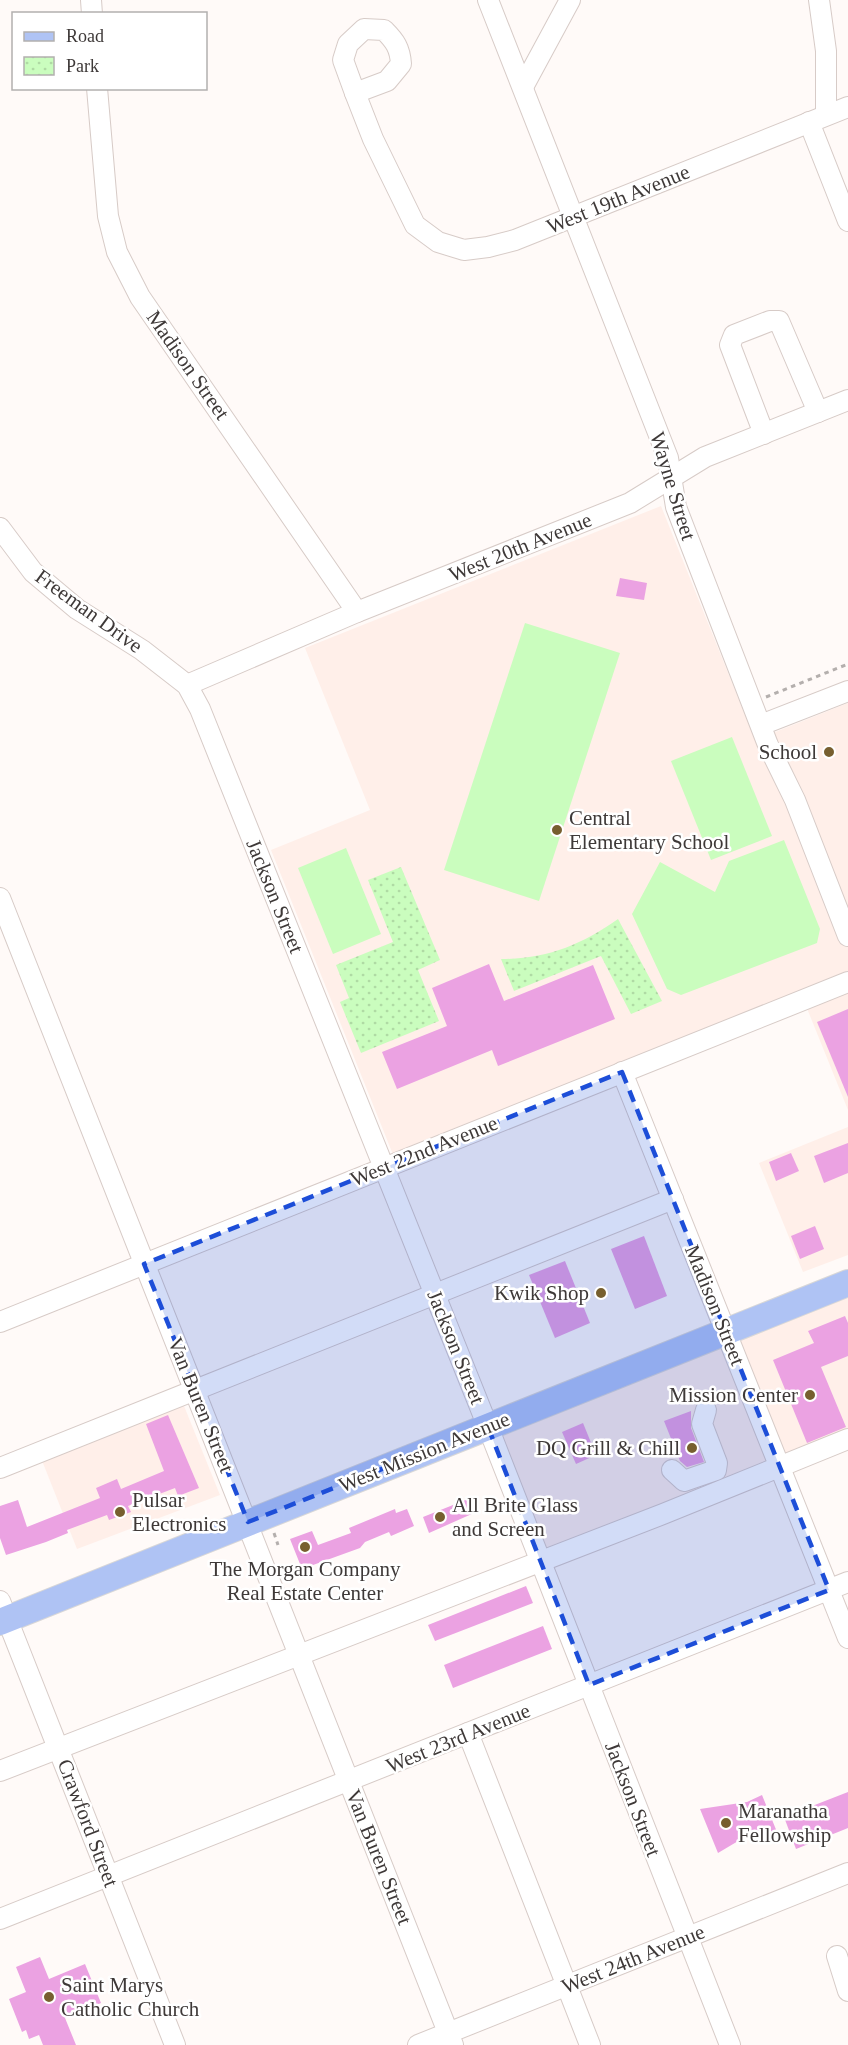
<svg xmlns="http://www.w3.org/2000/svg" width="848" height="2045" font-family="'Times New Roman',serif">
<style>
.built{fill:#ffefe9}
.park{fill:url(#park-dots)}
.pitch{fill:#cafdbe}
.building{fill:#eba2e2}
.lines{fill:none;stroke-linecap:round;stroke-linejoin:round}
.minor-casing{stroke:#d7cbc7;stroke-width:22}
.major-casing{stroke:#d8d7d7;stroke-width:28}
.path{stroke:#b4afad;stroke-width:3;stroke-dasharray:4.5 4.5;stroke-linecap:butt}
.minor{stroke:#fff;stroke-width:20}
.major{stroke:#afc3f4;stroke-width:26}
.marked{fill:#1d4ed8;fill-opacity:0.2;stroke:#1d4ed8;stroke-width:4.5;stroke-dasharray:12 8;stroke-linejoin:round}
.poi-dot{fill:#775f2f;stroke:#fff;stroke-width:2}
.labels{text-anchor:middle;dominant-baseline:central;stroke-width:5;stroke-linejoin:round;paint-order:stroke}
.street-label{font-size:21px;fill:#3e3938;stroke:#fff}
.poi-label{font-size:21px;fill:#3e3938;stroke:#fff;text-anchor:start}
</style>
<defs>
<pattern id="park-dots" width="8" height="8" patternUnits="userSpaceOnUse" patternTransform="scale(1.5)"><rect width="8" height="8" fill="#cafdbe"/><path d="M2 2h.1M6 6h.1" fill="none" stroke="#afdaa4" stroke-width="1.8" stroke-linecap="round"/></pattern>
</defs>
<rect width="100%" height="100%" fill="#fffaf8"/>
<g class="built">
<path d="M 661,506 L 755,740 L 848,703 L 848,1110 L 804,1001 L 396,1162 L 271,850 L 370,810 L 305,648 Z"/>
<path d="M 848,1127 L 848,1255 L 803,1272 L 759,1163 Z"/>
<path d="M 848,1292 L 848,1438 L 540,1560 L 503,1436 Z"/>
<path d="M 180,1396 L 220,1495 L 77,1549 L 39,1453 Z"/>
</g>
<g class="park">
<path d="M 401,867 L 440,960 L 418,970 L 439,1021 L 361,1053 L 340,1002 L 349,998 L 336,965 L 393,942 L 368,880 Z"/>
<path d="M 618,919 L 662,1001 L 631,1014 L 601,956 L 514,991 L 501,959 C 547,959 581,945 618,919 Z"/>
</g>
<g class="pitch">
<path d="M 525,623 L 620,653 L 539,901 L 444,870 Z"/>
<path d="M 732,737 L 772,836 L 711,860 L 671,761 Z"/>
<path d="M 784,840 L 820,929 L 817,943 L 681,995 L 667,989 L 632,914 L 660,862 L 715,892 L 729,861 Z"/>
<path d="M 346,848 L 381,934 L 333,954 L 298,868 Z"/>
</g>
<g class="building">
<path d="M 620,578 L 647,583 L 644,600 L 616,596 Z"/>
<path d="M 489,964 L 504,1001 L 593,965 L 615,1019 L 498,1066 L 492,1050 L 397,1089 L 382,1052 L 447,1026 L 432,988 Z"/>
<path d="M 848,1009 L 848,1097 L 817,1022 Z"/>
<path d="M 848,1143 L 848,1173 L 824,1183 L 814,1156 Z"/>
<path d="M 791,1153 L 799,1171 L 776,1181 L 769,1162 Z"/>
<path d="M 815,1226 L 824,1249 L 800,1259 L 791,1236 Z"/>
<path d="M 644,1236 L 667,1296 L 635,1309 L 611,1249 Z"/>
<path d="M 565,1261 L 590,1323 L 555,1338 L 529,1275 Z"/>
<path d="M 845,1316 L 848,1323 L 848,1356 L 821,1367 L 846,1427 L 807,1443 L 773,1360 L 814,1343 L 808,1331 Z"/>
<path d="M 691,1411 L 691,1428 L 704,1462 L 687,1467 L 680,1461 L 664,1421 Z"/>
<path d="M 168,1415 L 199,1488 L 178,1496 L 175,1488 L 128,1506 L 131,1512 L 109,1520 L 107,1515 L 67,1530 L 68,1533 L 46,1542 L 6,1555 L 0,1538 L 0,1506 L 18,1500 L 27,1527 L 100,1498 L 96,1488 L 117,1479 L 121,1489 L 164,1471 L 146,1424 Z"/>
<path d="M 583,1423 L 596,1455 L 576,1464 L 562,1432 Z"/>
<path d="M 468,1499 L 474,1513 L 429,1533 L 423,1517 Z"/>
<path d="M 395,1509 L 396,1513 L 407,1509 L 414,1526 L 391,1536 L 389,1532 L 365,1542 L 360,1548 L 302,1569 L 290,1539 L 312,1531 L 318,1545 L 351,1533 L 349,1528 Z"/>
<path d="M 526,1586 L 533,1603 L 435,1641 L 428,1625 Z"/>
<path d="M 543,1626 L 552,1649 L 453,1688 L 444,1665 Z"/>
<path d="M 848,1792 L 848,1828 L 796,1849 L 784,1817 Z"/>
<path d="M 762,1795 L 777,1832 L 759,1840 L 755,1831 L 718,1853 L 700,1809 L 747,1802 Z"/>
<path d="M 40,1957 L 49,1979 L 85,1964 L 101,2003 L 65,2018 L 76,2045 L 43,2045 L 39,2035 L 29,2039 L 26,2030 L 22,2032 L 9,1999 L 26,1992 L 16,1967 Z"/>
</g>
<g class="lines">
<defs>
<g id="minor">
<path d="M 91,0 L 92,14"/>
<path d="M 488,0 L 668,458 L 676,507 L 768,745 L 795,800 L 848,936"/>
<path d="M 819,0 L 826,51 L 826,115"/>
<path d="M 364,29 L 384,30 C 395,41 400,48 401,64 L 387,81 L 355,93 L 343,60 L 348,44 Z"/>
<path d="M 523,87 L 570,0"/>
<path d="M 97,88 L 108,216 L 117,252 L 140,297 L 357,612"/>
<path d="M 355,93 L 373,139 L 415,225 L 438,242 L 464,250 L 488,247 L 515,240 L 848,107"/>
<path d="M 809,122 L 848,221"/>
<path d="M 764,434 L 730,345 L 734,335 L 770,321 L 779,321 L 818,412"/>
<path d="M 0,528 L 33,572 L 77,609 L 142,650 L 187,685 L 200,709 L 488,1427 L 730,2045"/>
<path d="M 187,685 L 357,612 L 630,503 L 705,457 L 848,400"/>
<path d="M 761,725 L 848,691"/>
<path d="M 0,898 L 453,2045"/>
<path d="M 622,1072 L 848,1638"/>
<path d="M 0,1322 L 848,982"/>
<path d="M 0,1468 L 673,1199"/>
<path d="M 672,1470 L 684,1481 L 716,1470 L 717,1463 L 702,1424 L 706,1410"/>
<path d="M 0,1601 L 175,2045"/>
<path d="M 468,1733 L 590,2045"/>
<path d="M 0,1771 L 663,1514 L 848,1439"/>
<path d="M 0,1919 L 848,1582"/>
<path d="M 837,1956 L 848,1991"/>
<path d="M 418,2045 L 848,1873"/>
</g>
<path id="major" d="M 0,1622 L 848,1283"/>
</defs>
<use href="#minor" class="minor-casing"/>
<use href="#major" class="major-casing"/>
<g class="path">
<path d="M 766,697 L 848,664"/>
<path d="M 274,1533 L 278,1545"/>
</g>
<use href="#minor" class="minor"/>
<use href="#major" class="major"/>
</g>
<path class="marked" d="M 622,1072 L 829,1590 L 589,1685 L 488,1427 L 248,1522 L 144,1264 Z"/>
<g class="poi-dot">
<circle cx="829" cy="752" r="6"/>
<circle cx="557" cy="830" r="6"/>
<circle cx="601" cy="1293" r="6"/>
<circle cx="810" cy="1395" r="6"/>
<circle cx="692" cy="1448" r="6"/>
<circle cx="120" cy="1512" r="6"/>
<circle cx="440" cy="1517" r="6"/>
<circle cx="305" cy="1547" r="6"/>
<circle cx="726" cy="1823" r="6"/>
<circle cx="49" cy="1997" r="6"/>
</g>
<g class="labels">
<g class="street-label">
<text transform="translate(618 199) rotate(-22)">West 19th Avenue</text>
<text transform="translate(188 365) rotate(55)">Madison Street</text>
<text transform="translate(673 486) rotate(73)">Wayne Street</text>
<text transform="translate(520 547) rotate(-22)">West 20th Avenue</text>
<text transform="translate(89 611) rotate(36)">Freeman Drive</text>
<text transform="translate(275 896) rotate(68)">Jackson Street</text>
<text transform="translate(424 1151) rotate(-22)">West 22nd Avenue</text>
<text transform="translate(715 1305) rotate(68)">Madison Street</text>
<text transform="translate(456 1347) rotate(68)">Jackson Street</text>
<text transform="translate(201 1405) rotate(68)">Van Buren Street</text>
<text transform="translate(424 1452) rotate(-22)">West Mission Avenue</text>
<text transform="translate(458 1738) rotate(-22)">West 23rd Avenue</text>
<text transform="translate(633 1799) rotate(69)">Jackson Street</text>
<text transform="translate(88 1823) rotate(69)">Crawford Street</text>
<text transform="translate(379 1857) rotate(68)">Van Buren Street</text>
<text transform="translate(633 1959) rotate(-22)">West 24th Avenue</text>
</g>
<g class="poi-label">
<text x="817" y="752" text-anchor="end">School</text>
<text x="569" y="818">Central<tspan x="569" dy="24">Elementary School</tspan></text>
<text x="589" y="1293" text-anchor="end">Kwik Shop</text>
<text x="798" y="1395" text-anchor="end">Mission Center</text>
<text x="680" y="1448" text-anchor="end">DQ Grill &amp; Chill</text>
<text x="132" y="1500">Pulsar<tspan x="132" dy="24">Electronics</tspan></text>
<text x="452" y="1505">All Brite Glass<tspan x="452" dy="24">and Screen</tspan></text>
<text x="305" y="1569" text-anchor="middle">The Morgan Company<tspan x="305" dy="24">Real Estate Center</tspan></text>
<text x="738" y="1811">Maranatha<tspan x="738" dy="24">Fellowship</tspan></text>
<text x="61" y="1985">Saint Marys<tspan x="61" dy="24">Catholic Church</tspan></text>
</g>
</g>
<rect x="12" y="12" width="195" height="78" fill="#ffffff" stroke="#b2b0af" stroke-width="1.5"/>
<rect x="24" y="32" width="30" height="9" fill="#afc3f4" stroke="#b2b0af" stroke-width="1.5"/>
<text x="66" y="42" font-size="18" fill="#3e3938">Road</text>
<rect x="24" y="57" width="30" height="18" fill="url(#park-dots)" stroke="#b2b0af" stroke-width="1.5"/>
<text x="66" y="72" font-size="18" fill="#3e3938">Park</text>
</svg>
